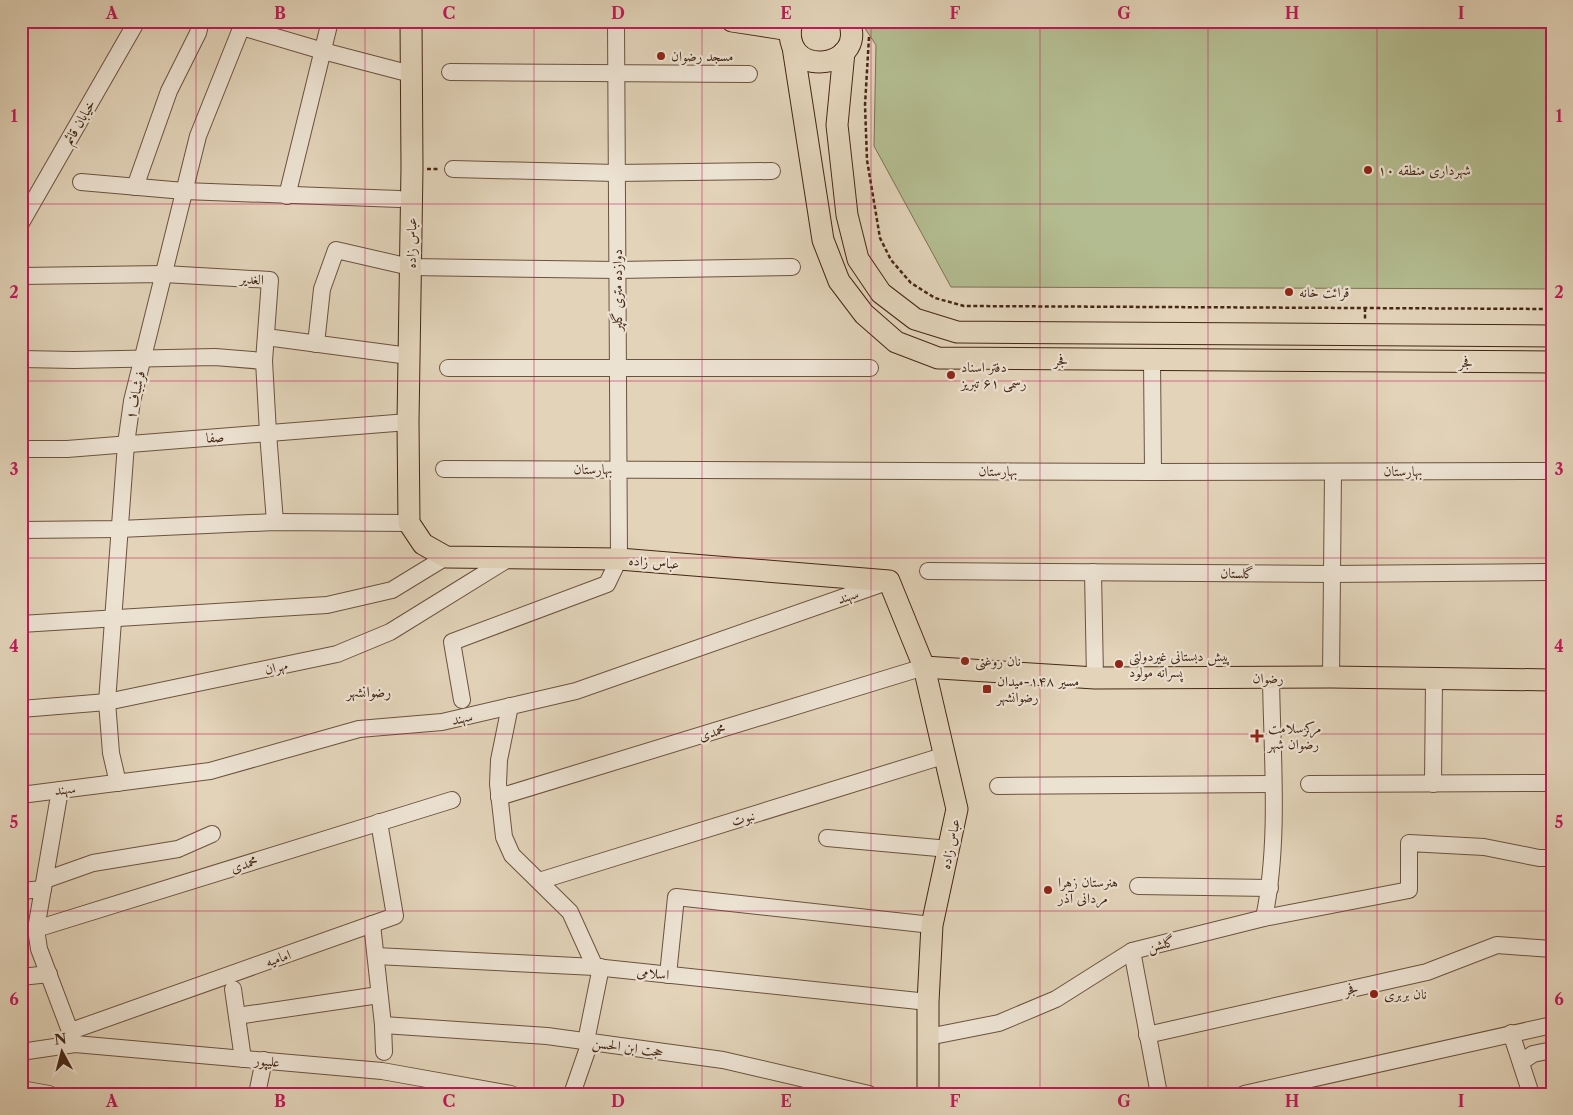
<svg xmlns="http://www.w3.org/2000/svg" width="1573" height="1115" font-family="'Libre Caslon Text',Amiri,serif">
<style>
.green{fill:#b3bc90;stroke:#7c7252}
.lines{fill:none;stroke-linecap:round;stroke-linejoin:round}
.minor-casing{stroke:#6c523e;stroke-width:18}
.major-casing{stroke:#452715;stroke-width:23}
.path{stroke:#452715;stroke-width:2.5;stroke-dasharray:4 2.5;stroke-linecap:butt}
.minor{stroke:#ece2d2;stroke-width:16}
.major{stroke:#e2d3b9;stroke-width:21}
.grid{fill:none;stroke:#c2185b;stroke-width:1;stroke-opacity:0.55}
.poi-dot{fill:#8f2418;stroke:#ece2d2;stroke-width:2}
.labels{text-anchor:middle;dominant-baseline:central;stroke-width:4.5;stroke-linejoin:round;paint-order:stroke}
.poi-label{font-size:14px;fill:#452715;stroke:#ece2d2;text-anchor:start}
.street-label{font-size:14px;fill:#452715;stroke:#ece2d2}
.neighbourhood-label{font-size:15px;fill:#452715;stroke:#ece2d2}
.neatline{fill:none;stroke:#c2185b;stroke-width:2}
.grid-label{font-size:16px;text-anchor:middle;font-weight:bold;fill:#c2185b}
</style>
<rect width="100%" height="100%" fill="#e2d3b9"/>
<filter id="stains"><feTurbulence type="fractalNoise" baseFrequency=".004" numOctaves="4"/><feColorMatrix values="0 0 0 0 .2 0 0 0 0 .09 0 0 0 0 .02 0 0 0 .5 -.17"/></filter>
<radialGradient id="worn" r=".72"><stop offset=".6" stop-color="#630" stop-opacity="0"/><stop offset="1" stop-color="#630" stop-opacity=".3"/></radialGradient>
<path class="green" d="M 860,21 L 1552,21 L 1552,289 L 951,287 L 874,146 L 876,45 Z"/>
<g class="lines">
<defs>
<g id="minor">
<path d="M 242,27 L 323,51 L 411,74"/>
<path d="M 450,72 L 749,74"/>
<path d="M 453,169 L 616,173 L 772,171"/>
<path d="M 81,182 L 184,191 L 399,199"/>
<path d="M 135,187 L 169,91 L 198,33 L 201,21"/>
<path d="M 287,196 L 330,21"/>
<path d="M 21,223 L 137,21"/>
<path d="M 21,276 L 164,274 L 270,280 L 264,361 L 268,433 L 275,522"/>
<path d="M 266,337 L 409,356"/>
<path d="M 316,344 L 322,289 L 336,250 L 410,267 L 617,270 L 792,267"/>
<path d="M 21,359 L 74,360 L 215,357 L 264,361"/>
<path d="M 1152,360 L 1153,472"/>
<path d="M 448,368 L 870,368"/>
<path d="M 21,449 L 67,449 L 408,422"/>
<path d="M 444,469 L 1153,472 L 1552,471"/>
<path d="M 21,530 L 120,529 L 275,522 L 409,523"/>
<path d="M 928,571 L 1332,574 L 1547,572"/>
<path d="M 1093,572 L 1095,678"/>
<path d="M 21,624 L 327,605 L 392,590 L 446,557"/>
<path d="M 1331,677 L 1333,472"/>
<path d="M 462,700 L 452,642 L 607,584 L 619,559 L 616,21"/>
<path d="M 510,706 L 499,760 L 498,784 L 504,837 L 512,855 L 570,912 L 595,967"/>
<path d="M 21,709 L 107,702 L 337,654 L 390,632 L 508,559"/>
<path d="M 118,783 L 111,753 L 107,702 L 126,444 L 132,401 L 198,136 L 244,21"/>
<path d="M 1309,784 L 1552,783"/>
<path d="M 1433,784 L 1434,679"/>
<path d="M 998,786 L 1273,784"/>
<path d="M 60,790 L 36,929 L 39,949 L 73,1039"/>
<path d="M 21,795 L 210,771 L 359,729 L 442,722 L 576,691 L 884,583"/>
<path d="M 499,797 L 924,667"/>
<path d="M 827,838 L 949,849"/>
<path d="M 45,880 L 93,863 L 178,849 L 212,834"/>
<path d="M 539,881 L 946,755"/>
<path d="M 1138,886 L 1270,888"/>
<path d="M 21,891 L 43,889"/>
<path d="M 1264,918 C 1280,841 1272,756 1271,678"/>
<path d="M 372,924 L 383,1025 L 384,1052"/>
<path d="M 36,929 L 452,800"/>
<path d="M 1132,951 L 1159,1094"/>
<path d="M 376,956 L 595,967 L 928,1002"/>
<path d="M 668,975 L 676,897 L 932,925"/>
<path d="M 21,977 L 49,974"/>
<path d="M 233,989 L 243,1059"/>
<path d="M 237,1016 L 379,995"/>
<path d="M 383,1025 L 547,1036 L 723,1060 L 869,1094"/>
<path d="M 71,1031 L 395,916 L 379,822"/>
<path d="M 1511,1033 L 1531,1094"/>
<path d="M 1147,1035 L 1427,972 L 1497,945 L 1552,949"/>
<path d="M 928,1037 L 999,1023 L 1056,999 L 1132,951 L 1264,918 L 1409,890 L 1409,843 L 1484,847 L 1539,858 L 1552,858"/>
<path d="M 586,1041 L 601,967"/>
<path d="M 21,1052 L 75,1044 L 382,1071 L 511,1094"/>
<path d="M 1521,1062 L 1533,1054 L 1552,1050"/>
<path d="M 21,1089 L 49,1094"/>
<path d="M 257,1094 L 264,1060"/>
<path d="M 572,1094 L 590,1042"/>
<path d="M 1244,1094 L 1552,1025"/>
</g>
<g id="major">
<path d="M 411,21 L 412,168 L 408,422 L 409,523 L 423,544 L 446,557 L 619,559 L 889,581 L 924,667 L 957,809 L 932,925 L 928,1002 L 928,1094"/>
<path d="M 732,21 L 790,30"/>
<path d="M 792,21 C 777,80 868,71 849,21"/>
<path d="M 793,47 L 823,240 L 839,281 L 864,314 L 896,342 L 938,358 L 1552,362"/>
<path d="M 844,52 L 837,125 L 847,215 L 858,259 L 881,293 L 915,319 L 957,332 L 1552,336"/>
<path d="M 924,667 L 1095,678 L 1331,677 L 1552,680"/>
</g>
</defs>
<use href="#minor" class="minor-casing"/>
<use href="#major" class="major-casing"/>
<g class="path">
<path d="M 869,37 L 865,105 L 867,160 L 880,238 L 891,260 L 911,283 L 935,298 L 964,306 L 1552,309"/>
<path d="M 427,169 L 439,169"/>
<path d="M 1365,308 L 1365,319"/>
</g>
<use href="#minor" class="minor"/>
<use href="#major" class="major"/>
</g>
<path class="grid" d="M 196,21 L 196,1094M 365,21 L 365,1094M 534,21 L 534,1094M 702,21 L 702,1094M 871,21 L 871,1094M 1040,21 L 1040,1094M 1208,21 L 1208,1094M 1377,21 L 1377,1094M 21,204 L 1552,204M 21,381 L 1552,381M 21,558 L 1552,558M 21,734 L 1552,734M 21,911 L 1552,911"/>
<g class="poi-dot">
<circle cx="661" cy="56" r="5"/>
<circle cx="1368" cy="170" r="5"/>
<circle cx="1289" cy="292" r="5"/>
<circle cx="951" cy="375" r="5"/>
<circle cx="965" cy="661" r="5"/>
<circle cx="1119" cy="664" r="5"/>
<rect x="982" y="684" width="10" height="10" rx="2.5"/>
<path d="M1254.5 728.5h5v5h5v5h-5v5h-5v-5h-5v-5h5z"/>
<circle cx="1048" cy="890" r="5"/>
<circle cx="1374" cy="994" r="5"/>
</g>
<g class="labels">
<g class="poi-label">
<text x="671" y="56">مسجد رضوان</text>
<text x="1378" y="170">شهرداری منطقه ۱۰</text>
<text x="1299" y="292">قرائت خانه</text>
<text x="961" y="367">دفتر اسناد<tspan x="961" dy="16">رسمی ۶۱ تبریز</tspan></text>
<text x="1129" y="656">پیش دبستانی غیردولتی<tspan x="1129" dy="16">پسرانه مولود</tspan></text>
<text x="975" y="661">نان روغنی</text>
<text x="997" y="681">مسیر ۱۴۸-میدان<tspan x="997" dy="16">رضوانشهر</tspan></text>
<text x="1268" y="728">مرکزسلامت<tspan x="1268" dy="16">رضوان شهر</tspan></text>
<text x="1058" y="882">هنرستان زهرا<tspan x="1058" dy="16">مردانی آذر</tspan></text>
<text x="1384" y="994">نان بربری</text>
</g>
<g class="street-label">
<text transform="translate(79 122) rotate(-60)">خیابان قائم</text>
<text transform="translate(411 243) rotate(-89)">عباس زاده</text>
<text transform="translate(252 279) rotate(4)">الغدیر</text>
<text transform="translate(617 290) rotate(-90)">دوازده متری گلپر</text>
<text transform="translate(1061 360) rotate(1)">فجر</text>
<text x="1466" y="362">فجر</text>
<text transform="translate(135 395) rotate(-78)">فرشباف ۱</text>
<text transform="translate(215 437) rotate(-4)">صفا</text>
<text x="593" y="469">بهارستان</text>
<text x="998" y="471">بهارستان</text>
<text x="1403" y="471">بهارستان</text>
<text transform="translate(654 562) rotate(5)">عباس زاده</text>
<text transform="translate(1237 573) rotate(1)">گلستان</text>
<text transform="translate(848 596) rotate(-19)">سهند</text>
<text transform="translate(276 667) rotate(-12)">مهران</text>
<text x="1268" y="678">رضوان</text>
<text transform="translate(462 718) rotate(-13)">سهند</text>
<text transform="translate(712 732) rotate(-17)">محمدی</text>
<text transform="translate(65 789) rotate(-7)">سهند</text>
<text transform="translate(743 818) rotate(-17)">نبوت</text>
<text transform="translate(950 844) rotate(-78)">عباس زاده</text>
<text transform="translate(244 864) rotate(-17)">محمدی</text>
<text transform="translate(1161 944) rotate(-14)">گلشن</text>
<text transform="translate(278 958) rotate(-19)">امامیه</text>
<text transform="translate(653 973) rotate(6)">اسلامی</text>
<text transform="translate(1351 989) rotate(-13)">فجر</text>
<text transform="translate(628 1047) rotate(8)">حجت ابن الحسن</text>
<text transform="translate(267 1061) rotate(5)">علیپور</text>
</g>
<g class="neighbourhood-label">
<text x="369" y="691">رضوانشهر</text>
</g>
</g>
<rect width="1573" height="1115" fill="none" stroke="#e2d3b9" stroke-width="55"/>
<g transform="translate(62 1052) rotate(353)" stroke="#ece2d2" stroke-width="4" paint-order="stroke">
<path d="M0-4L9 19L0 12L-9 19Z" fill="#452715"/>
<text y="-8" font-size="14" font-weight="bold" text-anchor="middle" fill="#452715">N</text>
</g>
<rect x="28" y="28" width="1518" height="1060" class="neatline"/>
<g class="grid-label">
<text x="112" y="19">A</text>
<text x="280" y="19">B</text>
<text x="449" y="19">C</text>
<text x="618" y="19">D</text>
<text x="786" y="19">E</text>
<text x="955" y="19">F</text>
<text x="1124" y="19">G</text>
<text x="1292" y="19">H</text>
<text x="1461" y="19">I</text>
<text x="14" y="122">1</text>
<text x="1559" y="122">1</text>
<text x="14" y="298">2</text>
<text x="1559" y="298">2</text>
<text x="14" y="475">3</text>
<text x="1559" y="475">3</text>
<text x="14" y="652">4</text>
<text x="1559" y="652">4</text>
<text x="14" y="828">5</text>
<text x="1559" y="828">5</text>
<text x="14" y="1005">6</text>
<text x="1559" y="1005">6</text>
<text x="112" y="1107">A</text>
<text x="280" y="1107">B</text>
<text x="449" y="1107">C</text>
<text x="618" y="1107">D</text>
<text x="786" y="1107">E</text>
<text x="955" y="1107">F</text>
<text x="1124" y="1107">G</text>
<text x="1292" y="1107">H</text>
<text x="1461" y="1107">I</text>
</g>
<rect width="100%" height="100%" filter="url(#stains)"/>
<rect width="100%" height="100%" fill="url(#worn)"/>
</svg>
